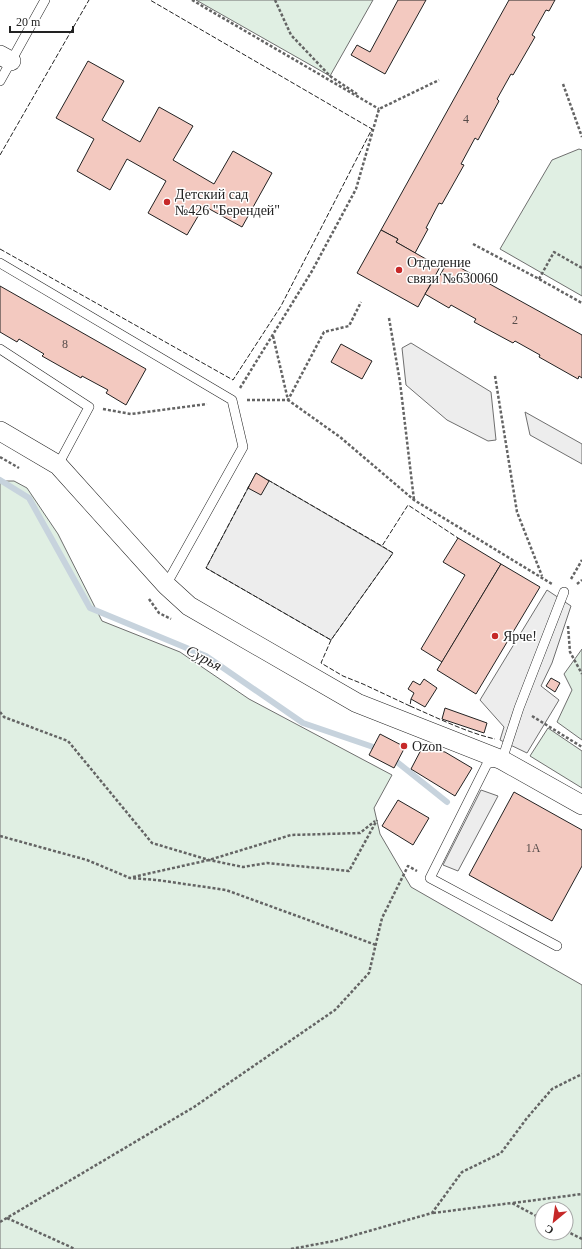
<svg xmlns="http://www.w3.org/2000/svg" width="582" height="1249" font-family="Georgia,serif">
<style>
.green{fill:#e0efe3;stroke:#6f6f6f;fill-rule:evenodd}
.parking{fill:#ededed;stroke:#6f6f6f}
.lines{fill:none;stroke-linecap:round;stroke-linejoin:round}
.stream{stroke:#c7d3dd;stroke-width:6}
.building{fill:#f3c9c0;stroke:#222}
.lane-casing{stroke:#222;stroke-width:10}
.street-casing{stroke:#222;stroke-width:20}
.path{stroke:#646464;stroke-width:2.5;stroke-dasharray:3 2;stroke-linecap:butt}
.lane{stroke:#fff;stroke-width:9}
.street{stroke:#fff;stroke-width:19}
.fence{stroke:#222;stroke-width:1;stroke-dasharray:5 2;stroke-linecap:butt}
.poi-dot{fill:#c62828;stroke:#fff;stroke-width:1.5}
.labels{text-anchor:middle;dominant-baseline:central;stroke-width:3;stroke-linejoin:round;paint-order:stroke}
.number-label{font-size:12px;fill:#564c4a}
.poi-label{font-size:14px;fill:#222;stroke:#fff;text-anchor:start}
.water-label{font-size:15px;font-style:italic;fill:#222;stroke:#fff}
</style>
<rect width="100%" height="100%" fill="#fff"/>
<g class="green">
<path d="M 196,0 L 373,0 L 330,76 Z"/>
<path d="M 579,149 L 582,150 L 582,296 L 500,249 L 552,160 Z"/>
<path d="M 0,481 L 14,481 L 27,488 L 58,534 L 102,621 L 180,652 L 249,699 L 392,775 L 374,808 L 380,834 L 411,887 L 582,985 L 582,1249 L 0,1249 ZM 542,1209 L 566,1209 L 566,1233 L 542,1233 Z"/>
<path d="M 582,649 L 582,740 L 557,722 L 572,690 L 564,674 Z"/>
<path d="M 548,728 L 582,751 L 582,788 L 530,756 Z"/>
</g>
<g class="parking">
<path d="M 411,343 L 491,392 L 496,440 L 488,441 L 447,420 L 406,385 L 402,348 Z"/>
<path d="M 525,412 L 582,444 L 582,464 L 530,435 Z"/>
<path d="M 256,473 L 393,553 L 331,640 L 206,568 Z"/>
<path d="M 547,590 L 571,606 L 552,663 L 541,686 L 559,700 L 527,753 L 500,740 L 504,727 L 480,700 Z"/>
<path d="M 481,790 L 498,796 L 458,871 L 443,865 Z"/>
</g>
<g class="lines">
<g class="stream">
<path d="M 0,480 L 29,498 L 90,608 L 206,656 L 303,723 L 379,749"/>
<path d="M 392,758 L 447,802"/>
</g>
</g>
<g class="building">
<path d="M 398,0 L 426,0 L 385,74 L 351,55 L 357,45 L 370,52 Z"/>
<path d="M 509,0 L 555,0 L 549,11 L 546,10 L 532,35 L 535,37 L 513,75 L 511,74 L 497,99 L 499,101 L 478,140 L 475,138 L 461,164 L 464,165 L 442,204 L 439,203 L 426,228 L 428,229 L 415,253 L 396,242 L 398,239 L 381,230 Z"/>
<path d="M 88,61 L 124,81 L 102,120 L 140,142 L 159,107 L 193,126 L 173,160 L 214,184 L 233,151 L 272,173 L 242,227 L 204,206 L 187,235 L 148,213 L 166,181 L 127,159 L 110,190 L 77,171 L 94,139 L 56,118 Z"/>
<path d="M 381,230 L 398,239 L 396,242 L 440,267 L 418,307 L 357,273 Z"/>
<path d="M 448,261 L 582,335 L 582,378 L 579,376 L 578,379 L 539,357 L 540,355 L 515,341 L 513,343 L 474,322 L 476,319 L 451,305 L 449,308 L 425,294 L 436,276 L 439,277 Z"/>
<path d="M 0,286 L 146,369 L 126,405 L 106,393 L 108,390 L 82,376 L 81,378 L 42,356 L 44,354 L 19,339 L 17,342 L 0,332 Z"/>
<path d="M 341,344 L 372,361 L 362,379 L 331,362 Z"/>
<path d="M 256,473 L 269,481 L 261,495 L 248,488 Z"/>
<path d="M 458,538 L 501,564 L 442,662 L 421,649 L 465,575 L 443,562 Z"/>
<path d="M 501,564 L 540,587 L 476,694 L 437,670 Z"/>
<path d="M 551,678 L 560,683 L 555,692 L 546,686 Z"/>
<path d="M 424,679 L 437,688 L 425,707 L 411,699 L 414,693 L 408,689 L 413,681 L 420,685 Z"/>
<path d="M 445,708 L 487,723 L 484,733 L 442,719 Z"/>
<path d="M 380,734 L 405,747 L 394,768 L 369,755 Z"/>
<path d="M 422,748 L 445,752 L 472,768 L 455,796 L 411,769 Z"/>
<path d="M 514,792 L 582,830 L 582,866 L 552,921 L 469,875 Z"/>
<path d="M 398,800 L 429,818 L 413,845 L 382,826 Z"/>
</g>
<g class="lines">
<defs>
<g id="lane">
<path d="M 0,81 L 45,0"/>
<path d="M 0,263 L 232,400 L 243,447 L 166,585"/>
<path d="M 0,349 L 89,407 L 58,465"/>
<path d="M 557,946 L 430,878 L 487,764 L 502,760 L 519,708 L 564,592"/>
</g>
<g id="street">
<path d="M 0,55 L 11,61"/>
<path d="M 0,431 L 58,465 L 166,585 L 189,606 L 357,703 L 502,760 L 582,805"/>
</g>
</defs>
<use href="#lane" class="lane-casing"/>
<use href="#street" class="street-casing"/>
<g class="path">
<path d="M 192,0 L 379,109"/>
<path d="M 275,0 L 291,35 L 330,76 L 357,94"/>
<path d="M 563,84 L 582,137"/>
<path d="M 473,244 L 539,279 L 582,303"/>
<path d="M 539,279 L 554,252 L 582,268"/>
<path d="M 389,318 L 400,382 L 414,500"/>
<path d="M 273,336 L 288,400 L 340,437 L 414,500 L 552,584"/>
<path d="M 495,376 L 517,512 L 542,576"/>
<path d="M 240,388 L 312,271 L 356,189 L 379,109 L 439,80"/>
<path d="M 247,400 L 288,400 L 324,332 L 349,326 L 361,302"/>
<path d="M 103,409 L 131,414 L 207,404"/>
<path d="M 0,457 L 19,468"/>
<path d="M 571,579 L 582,560"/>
<path d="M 577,584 L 582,580"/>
<path d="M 149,599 L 159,613 L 171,619"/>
<path d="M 568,626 L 570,652 L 582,674"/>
<path d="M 0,712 L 4,717 L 68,741 L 152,843 L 209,860 L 243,867 L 267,863 L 349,871 L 377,820"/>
<path d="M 532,716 L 582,747"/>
<path d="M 0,836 L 87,860 L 130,878 L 157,880 L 226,890 L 300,917 L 376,945"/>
<path d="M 133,877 L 209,860 L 291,835 L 360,833 L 375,821"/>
<path d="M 513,1203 L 582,1194"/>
<path d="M 433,1213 L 512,1203 L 542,1219"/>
<path d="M 7,1218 L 75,1249"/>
<path d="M 0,1222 L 194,1107 L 335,1010 L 369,973 L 382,918 L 408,866 L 417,871"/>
<path d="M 566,1231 L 582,1239"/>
<path d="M 291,1249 L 334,1241 L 432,1213 L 462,1172 L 501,1153 L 527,1118 L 552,1089 L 582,1074"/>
</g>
<use href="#lane" class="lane"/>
<use href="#street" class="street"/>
<g class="fence">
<path d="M 0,155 L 89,0"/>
<path d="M 0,249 L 233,380 L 281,306 L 372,129 L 150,0"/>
<path d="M 268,480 L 382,546"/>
<path d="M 249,486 L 206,568 L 331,640"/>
<path d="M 411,699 L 410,706 C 438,718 465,732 495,739"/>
<path d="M 410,706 L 363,684 L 343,676 L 321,663 L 331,640 L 393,553 L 382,546 L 408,505 L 458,538"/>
</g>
</g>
<g class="poi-dot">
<circle cx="167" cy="202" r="4"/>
<circle cx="399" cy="270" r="4"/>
<circle cx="495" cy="636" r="4"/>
<circle cx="404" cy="746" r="4"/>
</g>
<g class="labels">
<g class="number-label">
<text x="466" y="119">4</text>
<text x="515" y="320">2</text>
<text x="65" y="344">8</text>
<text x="533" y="848">1А</text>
</g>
<g class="poi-label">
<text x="175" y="194">Детский сад<tspan x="175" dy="16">№426 "Берендей"</tspan></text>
<text x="407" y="262">Отделение<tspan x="407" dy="16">связи №630060</tspan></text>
<text x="503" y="636">Ярче!</text>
<text x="412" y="746">Ozon</text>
</g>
<g class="water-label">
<text transform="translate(204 658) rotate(28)">Сурья</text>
</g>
</g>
<g transform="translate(554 1221) rotate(209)"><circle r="19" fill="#ffffff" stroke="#a7a7a7"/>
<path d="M0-3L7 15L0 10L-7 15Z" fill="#c62828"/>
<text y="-6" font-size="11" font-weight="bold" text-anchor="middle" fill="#222222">С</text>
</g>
<path d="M10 26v6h63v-6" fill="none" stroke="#222222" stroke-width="2"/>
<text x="16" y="26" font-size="12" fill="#222222" stroke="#ffffff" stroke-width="3" paint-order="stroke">20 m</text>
</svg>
